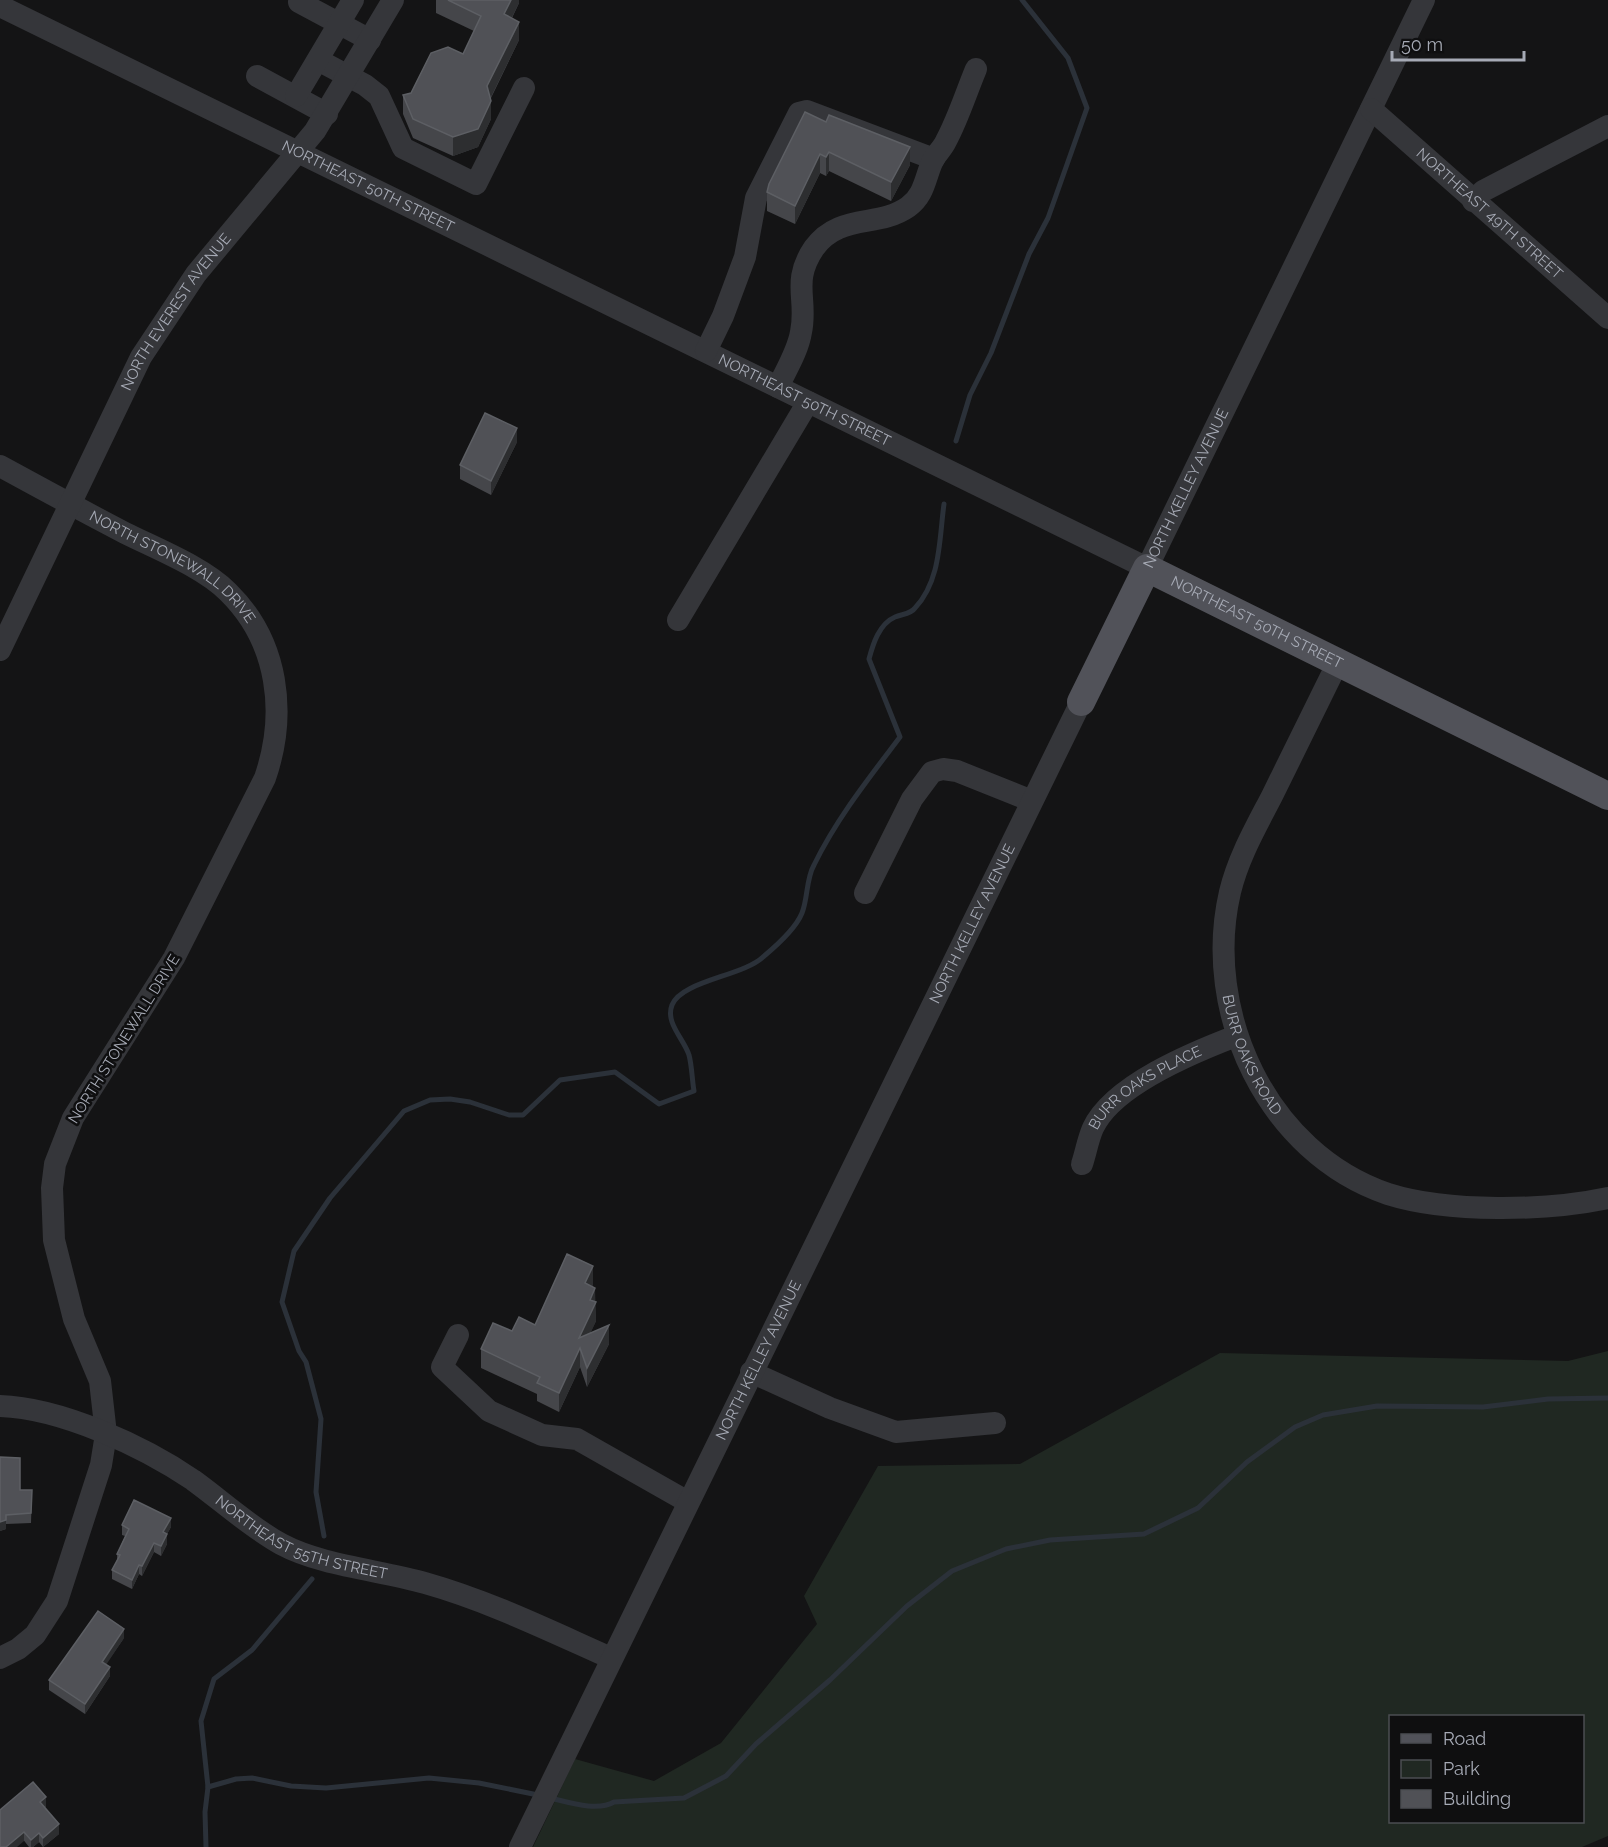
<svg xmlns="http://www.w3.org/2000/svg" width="1608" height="1847" font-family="Raleway,sans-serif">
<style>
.green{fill:#202822;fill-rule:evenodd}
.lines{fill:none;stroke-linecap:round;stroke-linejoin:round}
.stream{stroke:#2b3139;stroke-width:5}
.minor{stroke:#35363a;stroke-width:22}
.major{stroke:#515259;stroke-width:28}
.wall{fill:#45464a}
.shaded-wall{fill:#2d2e30}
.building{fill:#505156;stroke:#5d5f64;stroke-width:1.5}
.labels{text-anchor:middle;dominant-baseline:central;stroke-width:5;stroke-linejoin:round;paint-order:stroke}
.street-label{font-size:15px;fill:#a6aab5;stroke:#0f0f10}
</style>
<rect width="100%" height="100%" fill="#141415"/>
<path class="green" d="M 1608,1351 L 1608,1836 L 1582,1847 L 533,1847 L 575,1759 L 654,1781 L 721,1743 L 817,1624 L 804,1596 L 878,1466 L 1020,1464 L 1220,1353 L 1568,1361 ZM 1390,1716 L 1582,1716 L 1582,1822 L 1390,1822 Z"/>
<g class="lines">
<g class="stream">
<path d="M 956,441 L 970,395 L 991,353 L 1029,254 L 1048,218 L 1087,108 L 1068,58 L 1022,0"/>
<path d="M 324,1536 L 316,1492 L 321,1419 L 306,1362 L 299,1351 L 282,1302 L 294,1251 L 330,1198 L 404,1111 L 430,1100 L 450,1099 L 470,1102 L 509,1115 L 523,1115 L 560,1080 L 615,1072 L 659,1104 L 694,1091 C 692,1080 692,1066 689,1055 C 684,1039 665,1023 672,1005 C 681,981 743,976 763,957 C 775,947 796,928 802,913 C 808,898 806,879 814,865 C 837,818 869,778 900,737 L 869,659 C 873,644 879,624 895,617 C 902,614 911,614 915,608 C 941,580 939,540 944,504"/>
<path d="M 208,1787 L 236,1779 L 252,1778 L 291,1786 L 326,1788 L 429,1778 L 479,1783 L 538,1795"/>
<path d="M 550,1798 C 568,1802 597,1812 614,1802 L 684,1798 L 726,1776 L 756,1744 L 830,1680 L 907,1606 L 952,1571 L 1006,1549 L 1050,1540 L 1144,1534 L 1198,1508 L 1247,1462 L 1295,1427 L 1323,1415 L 1377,1406 L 1483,1407 L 1548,1399 L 1608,1398"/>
<path d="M 206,1847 L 205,1812 L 208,1787 L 201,1721 L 214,1679 L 252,1650 L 312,1579"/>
</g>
<g class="minor">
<path d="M 299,2 L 370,40"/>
<path id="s1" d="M 0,6 L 1147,568 L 1424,0"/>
<path d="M 318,60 L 365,85 L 379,96 L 403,148 L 476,184 L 524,88"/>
<path d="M 257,76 L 327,114"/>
<path d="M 296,96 L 353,0"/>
<path id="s2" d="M 1371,109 L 1608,318"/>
<path d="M 1473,201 L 1483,191 L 1608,126"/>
<path d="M 706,351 L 723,316 L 745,257 L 756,198 L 799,113 L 807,111 L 934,159"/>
<path d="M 778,387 C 786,370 798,351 801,332 C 808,299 791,282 814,248 C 839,213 878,228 908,207 C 925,195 925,177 933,160 C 937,153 943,148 946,141 C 958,119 966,93 976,69"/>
<path id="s3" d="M 0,466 C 42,489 83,511 125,533 C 157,549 203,567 228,592 C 279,642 287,714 265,778 L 174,958 L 73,1118 L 55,1164 L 52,1188 L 54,1240 L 74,1319 L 100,1381 L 106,1434 L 101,1465 L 57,1601 L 35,1635 L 18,1649 L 0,1658"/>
<path d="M 678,620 L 808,402"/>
<path id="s4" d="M 0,650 L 141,357 L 196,274 L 315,131 L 393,0"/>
<path id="s5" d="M 1338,662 C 1316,707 1294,752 1272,796 C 1256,827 1238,858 1230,892 C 1202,1012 1267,1153 1388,1194 C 1448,1213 1547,1211 1608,1198"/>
<path d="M 865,893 L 912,799 L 932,772 L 943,769 L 957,771 L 1032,801"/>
<path id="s6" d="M 1082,1164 C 1086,1152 1088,1139 1093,1128 C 1113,1085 1194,1052 1236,1036"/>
<path d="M 458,1335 L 442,1367 L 489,1411 L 542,1435 L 577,1439 L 688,1502"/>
<path d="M 751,1372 L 830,1408 L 896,1432 L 995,1423"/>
<path id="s7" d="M 0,1406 C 61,1408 143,1446 193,1480 C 222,1501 250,1527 281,1544 C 322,1566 380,1570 425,1583 C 489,1601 550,1631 611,1658"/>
<path id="s8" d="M 520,1847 L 1081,702"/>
</g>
<path class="major" id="s9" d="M 1081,702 L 1147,568 L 1608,796"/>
</g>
<g class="wall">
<path d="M 436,0 L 519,0 L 519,3 L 512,18 L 519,40 L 491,98 L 491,119 L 478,147 L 453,156 L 413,138 L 403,114 L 403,95 L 411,93 L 463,54 L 474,31 L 436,13 Z"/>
<path d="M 805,112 L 910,165 L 891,201 L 829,171 L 826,176 L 820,173 L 795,224 L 767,211 L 767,192 Z"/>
<path d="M 517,442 L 491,495 L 460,479 L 460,465 Z"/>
<path d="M 593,1285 L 592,1287 L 595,1302 L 596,1321 L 590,1333 L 609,1344 L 587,1387 L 580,1367 L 559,1412 L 537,1401 L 537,1394 L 481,1368 L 481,1349 L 512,1331 L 535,1325 Z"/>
<path d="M 0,1457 L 20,1490 L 32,1490 L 31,1523 L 6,1524 L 6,1529 L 0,1531 Z"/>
<path d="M 122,1525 L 171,1527 L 167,1534 L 167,1544 L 161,1556 L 154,1552 L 142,1576 L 139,1574 L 132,1589 L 112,1579 L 112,1570 L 117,1561 L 117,1554 L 125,1536 L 122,1535 Z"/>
<path d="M 124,1638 L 106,1664 L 110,1676 L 85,1714 L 49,1690 L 49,1680 Z"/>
<path d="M 46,1806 L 45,1808 L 59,1834 L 43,1847 L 39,1842 L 33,1847 L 29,1847 L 0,1810 Z"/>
</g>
<g class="shaded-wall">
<path d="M 511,0 L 519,0 L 519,3 L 504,33 L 504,14 Z"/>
<path d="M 519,22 L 519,40 L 487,105 L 487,86 Z"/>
<path d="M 491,101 L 491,119 L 478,147 L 453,156 L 453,137 Z"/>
<path d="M 910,147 L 910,165 L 891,201 L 891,182 Z"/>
<path d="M 829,152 L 829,171 L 826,176 L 826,157 Z"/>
<path d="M 820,154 L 820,173 L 795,224 L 795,206 Z"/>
<path d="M 517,428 L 517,442 L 491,495 L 491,481 Z"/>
<path d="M 593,1266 L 593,1285 L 585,1302 L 585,1283 Z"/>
<path d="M 595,1288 L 596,1321 L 582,1352 L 580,1348 L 580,1367 L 559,1412 L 559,1393 L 579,1338 L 590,1300 Z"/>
<path d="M 609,1325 L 609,1344 L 587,1387 L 587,1368 Z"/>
<path d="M 171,1518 L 171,1527 L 167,1534 L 167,1544 L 161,1556 L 161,1546 L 163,1532 Z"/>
<path d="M 6,1520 L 6,1529 L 0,1531 L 0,1522 Z"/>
<path d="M 154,1543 L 154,1552 L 142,1576 L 142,1566 Z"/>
<path d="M 139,1565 L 139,1574 L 132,1589 L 132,1580 Z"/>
<path d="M 124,1629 L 124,1638 L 102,1671 L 102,1662 Z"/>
<path d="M 110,1667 L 110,1676 L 85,1714 L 85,1704 Z"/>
<path d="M 46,1797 L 46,1806 L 40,1812 L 40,1802 Z"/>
<path d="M 59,1824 L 59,1834 L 43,1847 L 43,1838 Z"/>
<path d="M 24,1832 L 24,1841 L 17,1847 L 6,1847 Z"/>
<path d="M 39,1833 L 39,1842 L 33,1847 L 31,1847 L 31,1840 Z"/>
</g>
<g class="building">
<path d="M 448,0 L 511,0 L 504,14 L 519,22 L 487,86 L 491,101 L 478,129 L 453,137 L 413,119 L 403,95 L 411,93 L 431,53 L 448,47 L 463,54 L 481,16 Z"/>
<path d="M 805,112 L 826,122 L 829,115 L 910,147 L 891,182 L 829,152 L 826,157 L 820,154 L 795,206 L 767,192 L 769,184 Z"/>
<path d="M 485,413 L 517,428 L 491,481 L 460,465 Z"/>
<path d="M 567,1254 L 593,1266 L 585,1283 L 595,1288 L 590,1300 L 596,1302 L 579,1338 L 609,1325 L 587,1368 L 580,1348 L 559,1393 L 537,1383 L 540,1377 L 481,1349 L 493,1323 L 512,1331 L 519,1317 L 535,1325 Z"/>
<path d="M 0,1457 L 20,1458 L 20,1490 L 32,1490 L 31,1513 L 6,1515 L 6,1520 L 0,1522 Z"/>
<path d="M 134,1500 L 171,1518 L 163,1532 L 167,1534 L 161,1546 L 154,1543 L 142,1566 L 139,1565 L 132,1580 L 112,1570 L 120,1555 L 117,1554 L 129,1529 L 122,1525 Z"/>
<path d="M 98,1611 L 124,1629 L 102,1662 L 110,1667 L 85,1704 L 49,1680 Z"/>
<path d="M 33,1782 L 46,1797 L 40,1802 L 59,1824 L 43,1838 L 39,1833 L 31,1840 L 24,1832 L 6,1847 L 0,1847 L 0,1810 Z"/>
</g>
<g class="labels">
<g class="street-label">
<text stroke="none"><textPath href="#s1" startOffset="410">NORTHEAST 50TH STREET</textPath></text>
<text stroke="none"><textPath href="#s2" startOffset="158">NORTHEAST 49TH STREET</textPath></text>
<text stroke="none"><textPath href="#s4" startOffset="382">NORTH EVEREST AVENUE</textPath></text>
<text stroke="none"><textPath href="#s1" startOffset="896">NORTHEAST 50TH STREET</textPath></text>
<text stroke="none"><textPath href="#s1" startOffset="1366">NORTH KELLEY AVENUE</textPath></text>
<text stroke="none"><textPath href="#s3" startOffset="201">NORTH STONEWALL DRIVE</textPath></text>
<text stroke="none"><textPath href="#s9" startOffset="272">NORTHEAST 50TH STREET</textPath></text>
<text stroke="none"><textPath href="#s8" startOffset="1028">NORTH KELLEY AVENUE</textPath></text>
<text transform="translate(124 1039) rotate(-58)">NORTH STONEWALL DRIVE</text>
<text stroke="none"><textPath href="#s5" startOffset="423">BURR OAKS ROAD</textPath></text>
<text stroke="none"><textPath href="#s6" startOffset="105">BURR OAKS PLACE</textPath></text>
<text stroke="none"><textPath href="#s8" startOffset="542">NORTH KELLEY AVENUE</textPath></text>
<text stroke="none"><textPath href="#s7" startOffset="334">NORTHEAST 55TH STREET</textPath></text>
</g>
</g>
<rect x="1389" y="1715" width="195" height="108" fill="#0f0f10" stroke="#4b4d52" stroke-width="1.5"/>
<rect x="1401" y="1734" width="30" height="9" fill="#515259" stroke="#4b4d52" stroke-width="1.5"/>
<text x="1443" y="1745" font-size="18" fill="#a6aab5">Road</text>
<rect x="1401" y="1760" width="30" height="18" fill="#202822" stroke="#4b4d52" stroke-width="1.5"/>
<text x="1443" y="1775" font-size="18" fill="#a6aab5">Park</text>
<rect x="1401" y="1790" width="30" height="18" fill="#505156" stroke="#4b4d52" stroke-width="1.5"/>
<text x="1443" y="1805" font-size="18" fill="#a6aab5">Building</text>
<path d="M1392 51v9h132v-9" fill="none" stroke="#a6aab5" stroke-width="3"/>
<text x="1401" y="51" font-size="18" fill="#a6aab5" stroke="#0f0f10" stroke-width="4.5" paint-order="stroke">50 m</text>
</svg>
